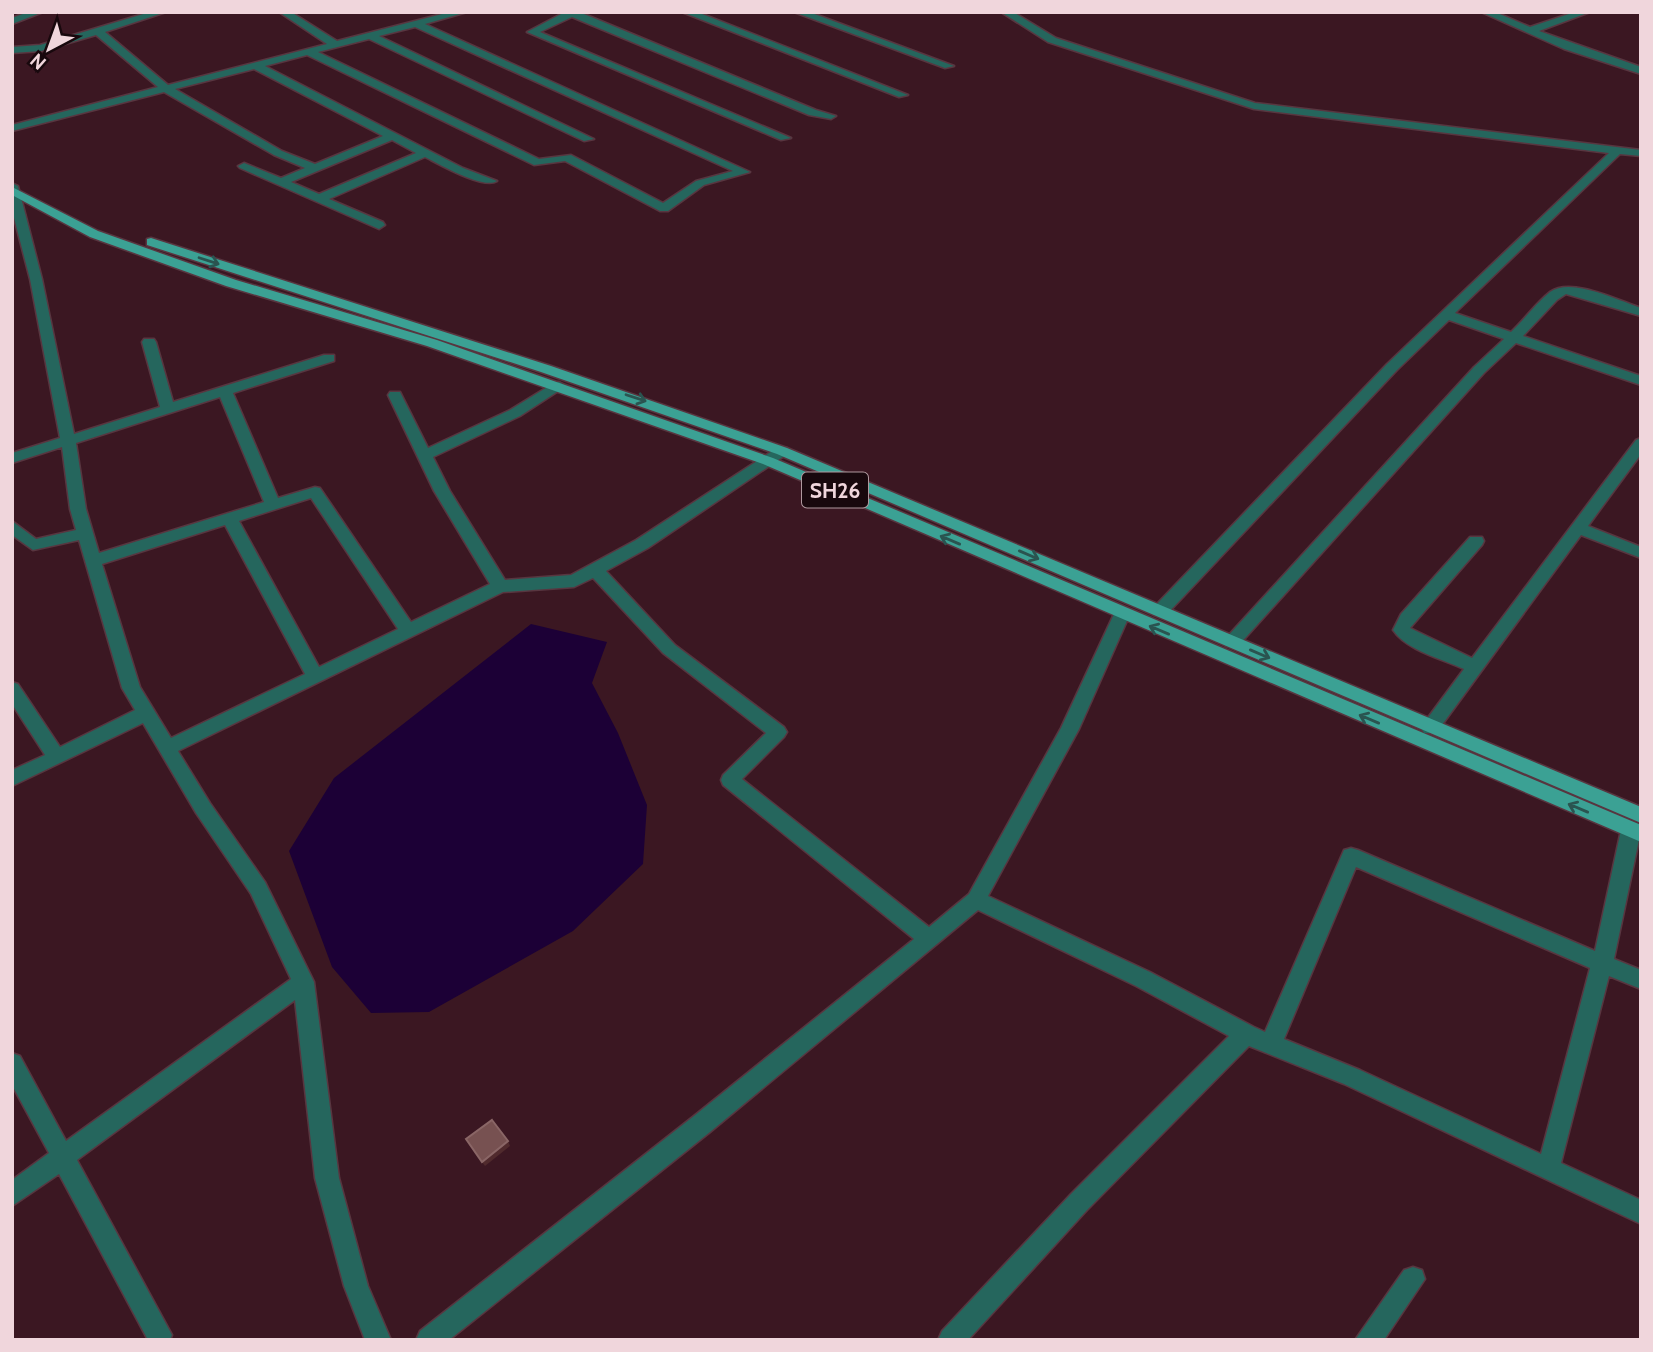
<svg xmlns="http://www.w3.org/2000/svg" width="1653" height="1352" font-family="Cabin,sans-serif">
<style>
.water{fill:#1c0036}
.lines{fill:none;stroke-linecap:round;stroke-linejoin:round}
.minor-casing{stroke:#583640;stroke-width:3}
.major-casing{stroke:#583640;stroke-width:3}
.minor{fill:#25665d;fill-rule:evenodd}
.major{fill:#3ba194;fill-rule:evenodd}
.shaded-wall{fill:#502a2d}
.building{fill:#775151;stroke:#8a6666;stroke-width:2}
.oneway{stroke:#2a5450}
.labels{text-anchor:middle;dominant-baseline:central;stroke-width:7;stroke-linejoin:round;paint-order:stroke}
.shield{fill:#18080d;stroke:#af989e;stroke-width:2}
.shield-label{font-size:21px;font-weight:bold;fill:#f0d6dc}
</style>
<rect width="100%" height="100%" fill="#3b1722"/>
<path class="water" d="M 531,624 L 607,642 L 592,683 L 618,733 L 647,805 L 643,864 L 573,931 L 429,1012 L 371,1013 L 332,967 L 289,851 L 334,778 Z"/>
<g class="lines">
<defs>
<g id="minor">
<path d="M 28,12 L 43,12 L 12,24 L 12,18 Z"/>
<path d="M 150,12 L 166,12 L 105,32 L 168,85 L 327,44 L 279,12 L 291,12 L 337,41 L 450,12 L 467,12 L 425,24 L 750,172 L 704,185 L 668,211 L 660,211 L 565,161 L 534,165 L 307,55 L 265,66 L 463,168 L 497,181 C 484,190 439,164 425,157 L 329,199 L 383,222 L 385,225 L 379,229 L 240,168 L 238,166 L 244,163 L 281,178 L 305,168 L 274,155 L 164,92 L 12,131 L 12,125 L 158,87 L 96,35 L 41,51 L 12,53 L 12,47 L 40,45 ZM 415,27 L 733,171 L 696,181 L 663,203 L 571,155 L 539,159 L 318,52 L 369,39 L 584,141 L 594,139 L 379,36 ZM 254,69 L 383,136 L 315,164 L 282,151 L 175,89 ZM 392,140 L 416,153 L 319,194 L 291,182 Z"/>
<path d="M 565,12 L 579,12 L 816,110 L 836,116 L 831,119 L 809,115 L 572,17 L 540,32 L 791,138 L 781,140 L 527,32 Z"/>
<path d="M 682,12 L 697,12 L 908,95 L 899,97 Z"/>
<path d="M 794,12 L 809,12 L 954,66 L 945,68 Z"/>
<path d="M 1001,12 L 1013,12 L 1056,38 L 1255,103 L 1641,150 L 1641,156 L 1620,154 L 1455,313 L 1511,332 C 1524,320 1536,303 1550,292 C 1571,277 1617,300 1641,308 L 1641,316 L 1566,294 L 1557,300 L 1523,336 L 1641,376 L 1641,385 L 1516,343 L 1484,373 L 1238,646 L 1226,646 L 1223,642 L 1226,638 L 1474,367 L 1504,339 L 1449,320 L 1397,370 L 1166,615 L 1154,615 L 1152,611 L 1154,607 L 1387,364 L 1609,153 L 1254,109 L 1048,42 Z"/>
<path d="M 1481,12 L 1495,12 L 1530,27 L 1575,12 L 1590,12 L 1539,31 L 1641,67 L 1641,74 L 1564,49 Z"/>
<path d="M 12,183 L 18,186 L 42,279 L 74,434 L 160,407 L 142,342 L 144,339 L 154,339 L 156,342 L 173,402 L 324,355 L 334,355 L 334,361 L 233,393 L 278,498 L 315,487 L 320,488 L 411,622 L 490,584 L 434,491 L 388,395 L 390,392 L 400,392 L 428,448 L 510,410 L 554,383 L 559,382 L 566,386 L 520,416 L 433,457 L 450,491 L 505,580 L 571,575 L 636,540 L 777,448 L 787,448 L 787,454 L 648,548 L 606,571 L 675,645 L 784,727 L 787,732 L 784,737 L 742,779 L 929,927 L 969,894 L 1061,728 L 1114,614 L 1122,608 L 1130,614 L 1079,729 L 988,896 L 1150,972 L 1254,1027 L 1265,1032 L 1344,850 L 1351,848 L 1358,850 L 1595,951 L 1621,830 L 1624,824 L 1631,822 L 1638,824 L 1641,830 L 1614,959 L 1641,970 L 1641,989 L 1609,976 L 1561,1163 L 1641,1200 L 1641,1224 L 1344,1084 L 1249,1046 L 1087,1210 L 968,1340 L 938,1340 L 942,1331 L 1071,1194 L 1229,1036 L 1136,986 L 978,910 L 710,1132 L 449,1340 L 416,1340 L 420,1331 L 694,1116 L 914,939 L 723,785 L 721,780 L 723,775 L 766,733 L 663,653 L 593,578 L 574,587 L 503,592 L 178,751 L 210,803 L 265,882 L 314,982 L 339,1178 L 368,1286 L 391,1340 L 365,1340 L 344,1286 L 315,1178 L 295,1000 L 77,1160 L 172,1335 L 170,1340 L 148,1340 L 59,1174 L 12,1206 L 12,1180 L 49,1153 L 12,1085 L 12,1053 L 20,1056 L 66,1141 L 291,979 L 251,894 L 196,813 L 143,723 L 12,786 L 12,770 L 45,755 L 12,704 L 12,682 L 18,684 L 60,747 L 135,710 L 122,688 L 79,540 L 33,550 L 12,535 L 12,521 L 36,539 L 76,530 L 70,509 L 62,447 L 12,463 L 12,453 L 60,438 L 30,279 L 12,210 ZM 220,397 L 264,502 L 99,553 L 86,509 L 76,443 ZM 311,498 L 398,629 L 319,667 L 239,521 ZM 225,525 L 305,674 L 171,738 L 140,687 L 102,564 ZM 1356,867 L 1590,968 L 1541,1154 L 1360,1070 L 1284,1039 Z"/>
<path d="M 1641,438 L 1641,454 L 1588,526 L 1641,547 L 1641,558 L 1581,535 L 1436,733 L 1424,733 L 1421,728 L 1424,723 L 1464,669 C 1442,659 1406,650 1393,630 L 1401,614 L 1470,537 L 1482,537 L 1484,541 L 1482,545 L 1410,628 L 1472,658 L 1636,440 Z"/>
<path d="M 1413,1267 L 1422,1270 L 1425,1279 L 1384,1340 L 1355,1340 L 1404,1270 Z"/>
</g>
<g id="major">
<path d="M 12,187 L 98,231 L 236,280 L 437,340 L 773,458 L 1641,825 L 1641,842 L 763,464 L 427,346 L 226,286 L 90,237 L 12,195 Z"/>
<path d="M 151,238 L 551,366 L 787,448 L 1641,807 L 1641,823 L 777,454 L 541,372 L 147,245 L 147,239 Z"/>
</g>
</defs>
<use href="#minor" class="minor-casing"/>
<use href="#major" class="major-casing"/>
<use href="#minor" class="minor"/>
<use href="#major" class="major"/>
</g>
<path class="shaded-wall" d="M 508,1141 L 510,1146 L 485,1166 L 482,1162 Z"/>
<path class="building" d="M 492,1120 L 508,1141 L 482,1162 L 466,1139 Z"/>
<defs><path id="oneway-shaft" d="M-6 0H5M1.5-3L5.5 0L1.5 3" fill="none" stroke-width="1.6" stroke-linecap="round" stroke-linejoin="round" transform="scale(1.75)"/></defs>
<g class="oneway">
<use href="#oneway-shaft" transform="translate(209 261) rotate(18)"/>
<use href="#oneway-shaft" transform="translate(636 398) rotate(18)"/>
<use href="#oneway-shaft" transform="translate(950 540) rotate(-157)"/>
<use href="#oneway-shaft" transform="translate(1029 555) rotate(23)"/>
<use href="#oneway-shaft" transform="translate(1159 630) rotate(-157)"/>
<use href="#oneway-shaft" transform="translate(1260 654) rotate(23)"/>
<use href="#oneway-shaft" transform="translate(1369 719) rotate(-157)"/>
<use href="#oneway-shaft" transform="translate(1578 808) rotate(-157)"/>
</g>
<g class="labels">
<rect class="shield" x="802" y="472.5" width="66" height="35" rx="5"/>
<g class="shield-label">
<text x="835" y="490">SH26</text>
</g>
</g>
<rect width="1653" height="1352" fill="none" stroke="#f0d6dc" stroke-width="28"/>
<g transform="translate(49 49) rotate(221)" stroke="#18080d" stroke-width="5" paint-order="stroke">
<path d="M0-5L12 26L0 18L-12 26Z" fill="#f0d6dc"/>
<text y="-10" font-size="19" font-weight="bold" text-anchor="middle" fill="#f0d6dc">N</text>
</g>
</svg>
